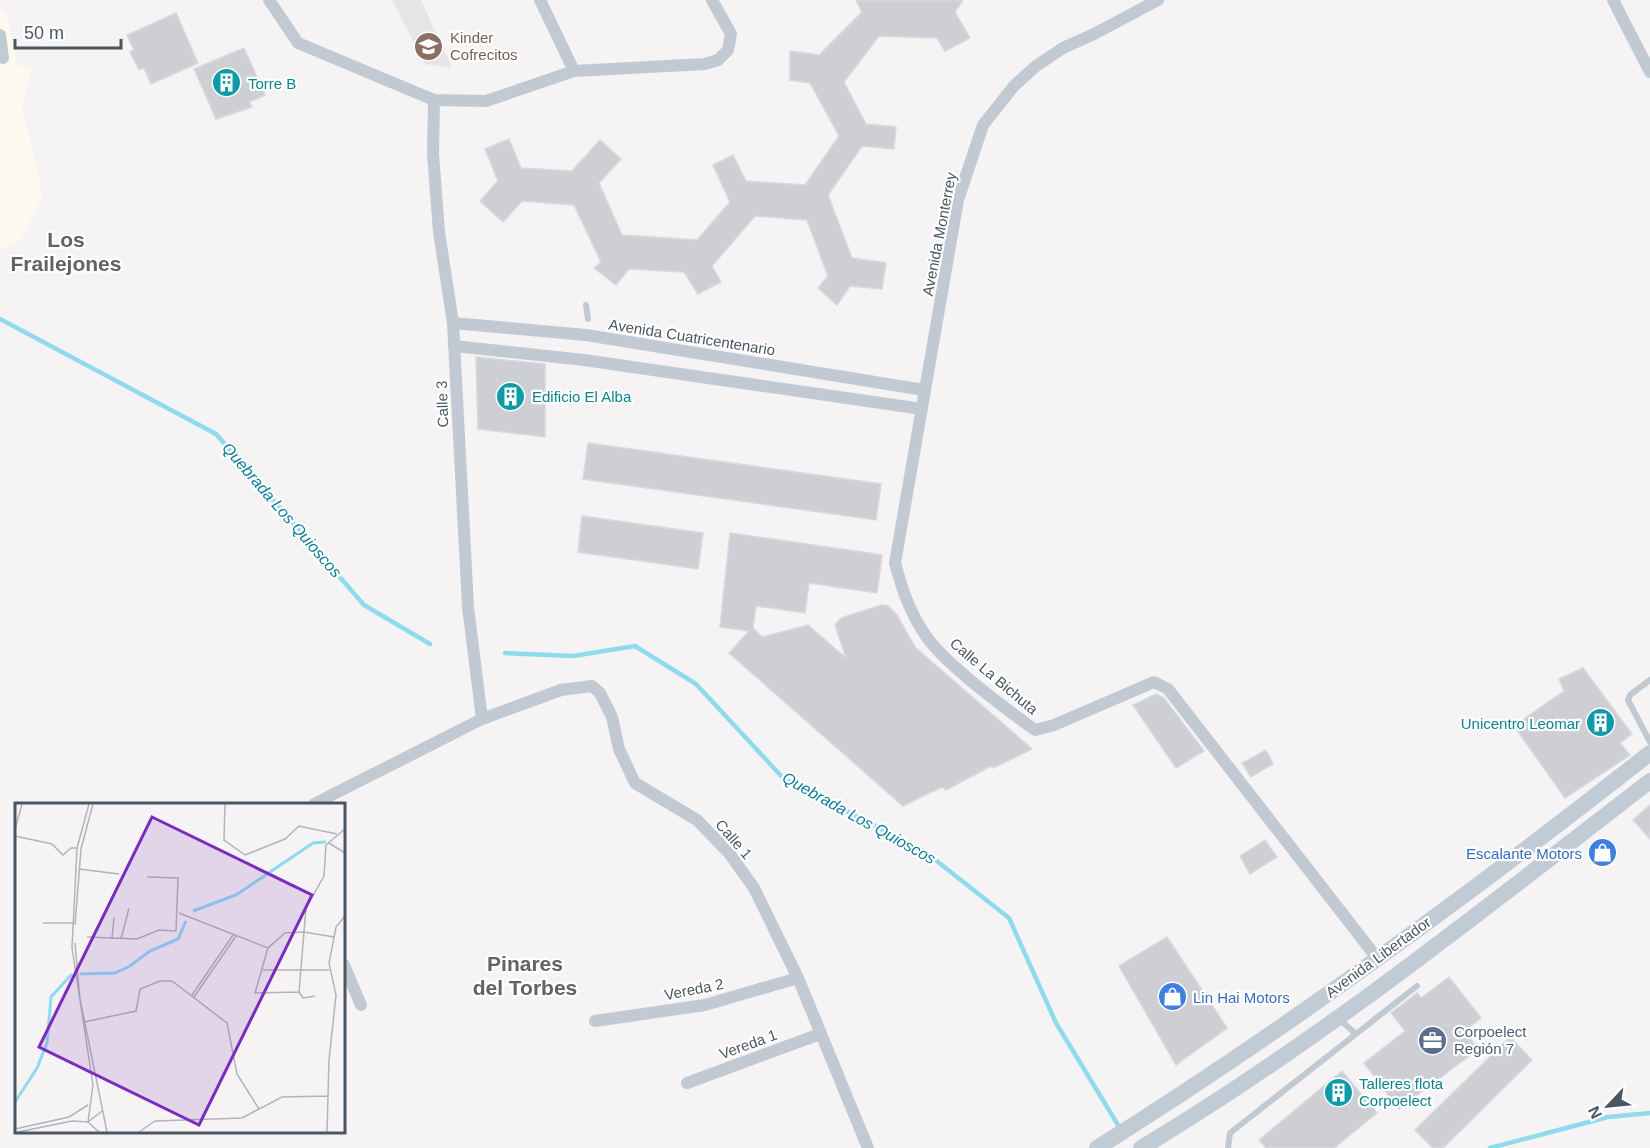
<svg xmlns="http://www.w3.org/2000/svg" width="1650" height="1148" font-family="Helvetica,sans-serif">
<style>
.commercial{fill:#fdf9ef}
.education{fill:#e6e4e5}
.lines{fill:none;stroke-linecap:round;stroke-linejoin:round}
.stream{stroke:#90daee;stroke-width:4.5}
.building{fill:#cdcfd5;stroke:#d7d9de;stroke-width:1.5}
.lane{stroke:#c1cad2;stroke-width:6}
.street{stroke:#c1cad2;stroke-width:12}
.secondary{stroke:#c1cbd6;stroke-width:16}
.labels{text-anchor:middle;dominant-baseline:central;stroke-width:4.5;stroke-linejoin:round;paint-order:stroke}
.education-label{font-size:15px;fill:#785e54;stroke:#fff;text-anchor:start}
.culture-label{font-size:15px;fill:#0d838f;stroke:#fff;text-anchor:start}
.street-label{font-size:15px;fill:#4a5661;stroke:#fff}
.shop-label{font-size:15px;fill:#366cbe;stroke:#fff;text-anchor:end}
.service-label{font-size:15px;fill:#4e5e75;stroke:#fff;text-anchor:start}
.water-label{font-size:16px;font-style:italic;fill:#0c7c9b;stroke:#fff}
.district-label{font-size:21px;font-weight:bold;fill:#5f6368;stroke:#fff}
.inset-river{fill:none;stroke:#90daee;stroke-width:3}
.inset-road{fill:none;stroke:#b1b4b9;stroke-width:1.5}
.view{fill:#7b2cbf;fill-opacity:0.15;stroke:#7b2cbf;stroke-width:3}
.inset-edge{fill:none;stroke:#4a5661;stroke-width:3}
</style>
<rect width="100%" height="100%" fill="#f5f3f3"/>
<path class="commercial" d="M 0,9 L 6,10 L 17,64 L 31,70 L 22,105 L 43,196 L 21,240 L 0,251 Z"/>
<path class="education" d="M 392,0 L 421,0 L 452,68 L 425,64 Z"/>
<g class="lines">
<g class="stream">
<path d="M 0,319 L 216,434 L 364,605 L 430,644"/>
<path d="M 505,653 L 573,656 L 635,646 L 696,684 L 784,779 L 924,851 L 1009,918 L 1056,1023 L 1118,1125"/>
<path d="M 1490,1148 L 1608,1117 L 1650,1113"/>
</g>
</g>
<g class="building">
<path d="M 856,0 L 963,0 L 955,12 L 970,38 L 945,51 L 937,38 L 879,36 L 844,82 L 866,124 L 896,127 L 894,149 L 862,146 L 828,195 L 852,258 L 886,263 L 882,289 L 850,286 L 837,305 L 818,288 L 828,276 L 807,220 L 755,216 L 712,266 L 721,282 L 698,294 L 684,272 L 629,269 L 616,285 L 594,268 L 601,262 L 574,205 L 522,201 L 503,222 L 480,201 L 498,181 L 485,149 L 509,139 L 521,168 L 572,171 L 600,140 L 621,159 L 599,183 L 622,235 L 697,240 L 730,202 L 713,165 L 733,155 L 746,181 L 805,185 L 839,136 L 810,83 L 790,80 L 790,51 L 819,55 L 862,12 Z"/>
<path d="M 176,13 L 198,63 L 151,84 L 144,68 L 139,70 L 130,52 L 134,50 L 127,35 Z"/>
<path d="M 244,48 L 265,95 L 249,102 L 252,107 L 216,119 L 194,69 Z"/>
<path d="M 476,357 L 545,364 L 545,437 L 478,429 Z"/>
<path d="M 588,443 L 881,484 L 876,520 L 583,479 Z"/>
<path d="M 582,516 L 703,533 L 698,569 L 578,552 Z"/>
<path d="M 730,533 L 882,555 L 877,593 L 809,583 L 805,613 L 756,606 L 753,628 L 762,637 L 808,625 L 846,658 L 835,625 L 841,618 L 882,605 L 888,606 L 897,615 L 915,647 L 1032,749 L 993,768 L 991,766 L 946,790 L 942,787 L 903,806 L 729,653 L 749,631 L 720,627 Z"/>
<path d="M 1583,668 L 1632,734 L 1620,743 L 1630,755 L 1565,798 L 1514,726 L 1564,691 L 1559,679 Z"/>
<path d="M 1156,694 L 1164,698 L 1204,751 L 1176,768 L 1133,705 Z"/>
<path d="M 1266,750 L 1273,764 L 1251,777 L 1242,763 Z"/>
<path d="M 1650,805 L 1650,839 L 1633,820 Z"/>
<path d="M 1265,840 L 1277,857 L 1250,874 L 1240,856 Z"/>
<path d="M 1167,937 L 1227,1028 L 1176,1065 L 1119,966 Z"/>
<path d="M 1449,977 L 1481,1018 L 1464,1031 L 1478,1049 L 1399,1109 L 1364,1063 L 1405,1031 L 1391,1013 L 1417,993 L 1421,998 Z"/>
<path d="M 1510,1037 L 1532,1060 L 1443,1148 L 1433,1148 L 1415,1130 Z"/>
<path d="M 1342,1071 L 1377,1113 L 1334,1148 L 1266,1148 L 1259,1140 Z"/>
</g>
<g class="lines">
<g class="lane">
<path d="M 586,305 L 588,319"/>
<path d="M 1650,680 L 1630,695 L 1628,700 L 1650,742"/>
<path d="M 1339,1019 L 1356,1034 L 1417,986"/>
<path d="M 1228,1148 L 1230,1133 L 1356,1034"/>
</g>
<g class="street">
<path d="M 269,0 L 298,43 L 434,100 L 486,101 L 574,71 L 705,64 L 718,60 L 728,50 L 731,34 L 712,0"/>
<path d="M 540,0 L 574,71"/>
<path d="M 1158,0 L 1094,34 L 1063,48 L 1036,66 L 1014,86 L 983,125 L 958,200 L 895,563 C 902,589 910,613 926,636 C 945,664 1006,709 1035,730 L 1054,725 L 1154,682 L 1168,689 L 1377,958"/>
<path d="M 1613,0 L 1650,72"/>
<path d="M 0,35 L 3,58"/>
<path d="M 434,100 L 433,154 L 439,232 L 453,323 L 468,607 L 482,719"/>
<path d="M 453,323 L 586,335 L 924,390"/>
<path d="M 454,346 L 584,360 L 922,409"/>
<path d="M 314,804 L 482,719 L 561,690 L 592,686 L 600,693 L 612,717 L 619,749 L 635,783 L 697,820 L 729,853 L 754,888 L 798,978 L 868,1148"/>
<path d="M 344,965 L 361,1005"/>
<path d="M 595,1021 L 705,1005 L 798,978"/>
<path d="M 687,1083 L 820,1034"/>
</g>
<g class="secondary">
<path d="M 1097,1148 C 1289,1028 1472,893 1650,753"/>
<path d="M 1141,1148 C 1320,1041 1485,908 1650,781"/>
</g>
</g>
<defs>
<symbol id="school-disc" viewBox="-11 -11 22 22"><circle r="9.5" fill="#8d6e63" stroke="#fff"/><path d="M0-5L7-2L0 1L-7-2ZM-4 1L0 2.5L4 1V4Q0 6-4 4Z" fill="#fff"/></symbol>
<symbol id="building-disc" viewBox="-11 -11 22 22"><circle r="9.5" fill="#0f9aa8" stroke="#fff"/><path d="M-4-6H4V6H1V3H-1V6H-4ZM-2.5-4.3h1.7v1.8h-1.7ZM.8-4.3h1.7v1.8H.8ZM-2.5-1h1.7V.8h-1.7ZM.8-1h1.7V.8H.8Z" fill="#fff"/></symbol>
<symbol id="shop-disc" viewBox="-11 -11 22 22"><circle r="9.5" fill="#3f7fe0" stroke="#fff"/><path d="M-5-2.5h2.3a2.7 3.5 0 0 1 5.4 0H5L5.5 6h-11ZM-1.5-2.5h3a1.5 2.3 0 0 0-3 0Z" fill="#fff"/></symbol>
<symbol id="office-disc" viewBox="-11 -11 22 22"><circle r="9.5" fill="#5c6f8a" stroke="#fff"/><path d="M-6-3h4V-5.5h4V-3h4V5H-6ZM-1-4.5V-3h2v-1.5ZM-6 0V1H6V0Z" fill="#fff"/></symbol>
</defs>
<g fill-rule="evenodd">
<use href="#school-disc" x="412" y="30" width="33" height="33"/>
<use href="#building-disc" x="210" y="66" width="33" height="33"/>
<use href="#building-disc" x="494" y="380" width="33" height="33"/>
<use href="#building-disc" x="1584" y="706" width="33" height="33"/>
<use href="#shop-disc" x="1586" y="836" width="33" height="33"/>
<use href="#shop-disc" x="1156" y="980" width="33" height="33"/>
<use href="#office-disc" x="1416" y="1024" width="33" height="33"/>
<use href="#building-disc" x="1322" y="1076" width="33" height="33"/>
</g>
<g class="labels">
<g class="education-label">
<text x="450" y="37">Kinder<tspan x="450" dy="17">Cofrecitos</tspan></text>
</g>
<g class="culture-label">
<text x="248" y="83">Torre B</text>
<text x="532" y="396">Edificio El Alba</text>
<text x="1580" y="723" text-anchor="end">Unicentro Leomar</text>
<text x="1359" y="1083">Talleres flota<tspan x="1359" dy="17">Corpoelect</tspan></text>
</g>
<g class="street-label">
<text transform="translate(939 234) rotate(-79)">Avenida Monterrey</text>
<text transform="translate(692 337) rotate(9)">Avenida Cuatricentenario</text>
<text transform="translate(442 404) rotate(-92)">Calle 3</text>
<text transform="translate(994 676) rotate(40)">Calle La Bichuta</text>
<text transform="translate(734 839) rotate(49)">Calle 1</text>
<text transform="translate(1378 957) rotate(-36)">Avenida Libertador</text>
<text transform="translate(694 989) rotate(-11)">Vereda 2</text>
<text transform="translate(748 1044) rotate(-20)">Vereda 1</text>
</g>
<g class="shop-label">
<text x="1582" y="853">Escalante Motors</text>
<text x="1193" y="997" text-anchor="start">Lin Hai Motors</text>
</g>
<g class="service-label">
<text x="1454" y="1031">Corpoelect<tspan x="1454" dy="17">Región 7</tspan></text>
</g>
<g class="water-label">
<text transform="translate(282 510) rotate(49)">Quebrada Los Quioscos</text>
<text transform="translate(859 818) rotate(29)">Quebrada Los Quioscos</text>
</g>
<g class="district-label">
<text x="66" y="239">Los<tspan x="66" dy="24">Frailejones</tspan></text>
<text x="525" y="963">Pinares<tspan x="525" dy="24">del Torbes</tspan></text>
</g>
</g>
<g transform="translate(15 803)">
<rect width="330" height="330" fill="#f5f3f3"/>
<path class="inset-river" d="M 178,108 L 221,92 L 298,40 L 311,39M 65,171 L 100,170 L 115,163 L 135,148 L 163,136 L 171,118M 0,299 L 22,265 L 32,240 L 36,194 L 57,171"/>
<path class="inset-road" d="M 74,1 L 62,45 L 57,145 L 78,282 L 73,319 L 84,329M 210,1 L 209,37 L 230,52 L 270,36 L 284,23 L 322,31M 0,27 L 7,1M 0,33 L 37,41 L 48,52 L 56,45 L 62,45M 314,40 L 330,50M 64,66 L 104,71M 164,110 L 253,145M 28,120 L 59,120M 60,122 L 66,46 L 78,1M 72,134 L 122,136 L 144,127 L 161,128 L 163,75 L 132,74M 97,136 L 99,114M 106,136 L 114,105M 60,140 L 65,196 L 92,329M 248,167 L 314,167M 284,189 L 291,105 L 309,73 L 311,42 L 330,26M 284,189 L 240,190 L 253,145 L 270,130 L 289,129 L 319,134M 284,189 L 288,195 L 300,193M 177,192 L 218,132M 179,194 L 221,133M 69,219 L 121,208 L 125,186 L 145,178 L 157,178 L 212,220 L 222,271 L 244,306M 0,326 L 54,314 L 73,302M 3,329 L 57,318 L 73,319 L 87,308M 124,329 L 140,318 L 227,315 L 267,294 L 313,293M 312,329 L 314,257 L 321,192 L 314,160 L 321,124 L 330,113"/>
<path class="view" d="M 137,14 L 297,92 L 184,322 L 24,244 Z"/>
<rect width="330" height="330" class="inset-edge"/>
</g>
<g transform="translate(1608 1106) rotate(244)" stroke="#ffffff" stroke-width="4.5" paint-order="stroke">
<path d="M0-4.5L10 22L0 15L-10 22Z" fill="#4a5661"/>
<text y="-9" font-size="16" font-weight="bold" text-anchor="middle" fill="#4a5661">N</text>
</g>
<path d="M15 39v9h106v-9" fill="none" stroke="#4a5661" stroke-width="3"/>
<text x="24" y="39" font-size="18" fill="#4a5661" stroke="#ffffff" stroke-width="4.5" paint-order="stroke">50 m</text>
</svg>
